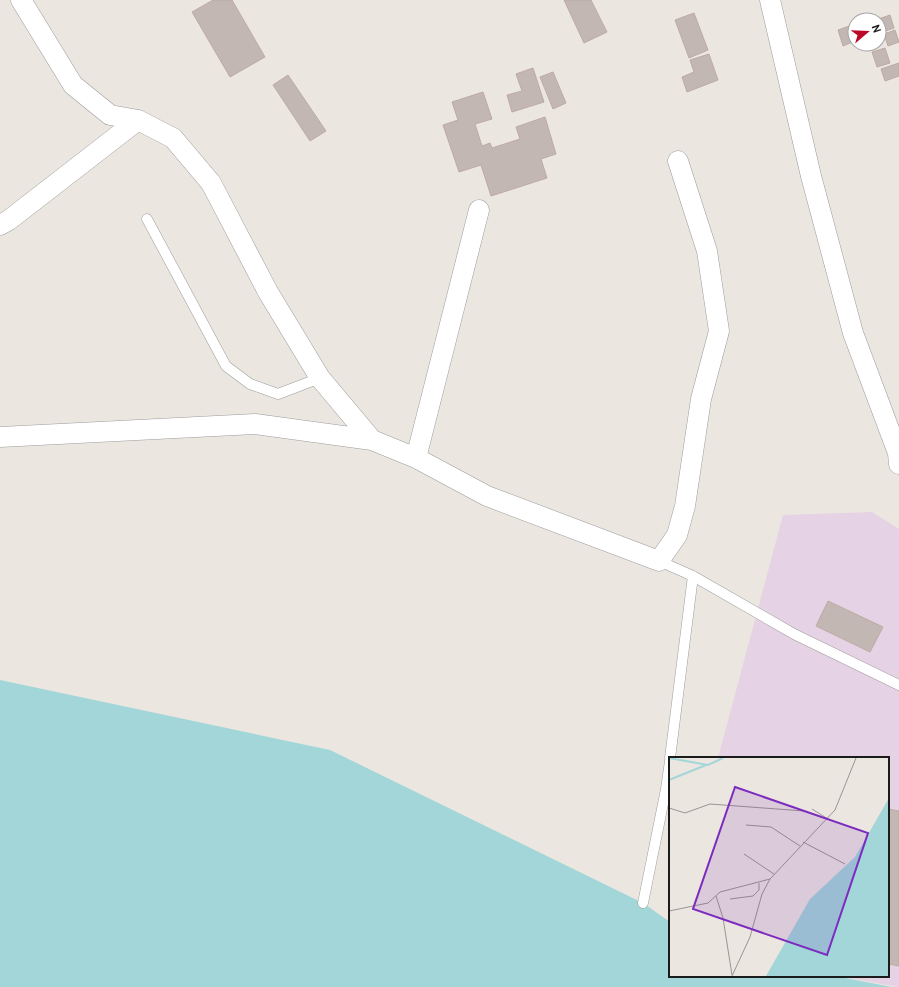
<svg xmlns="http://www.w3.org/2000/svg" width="899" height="987" font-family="Overpass,sans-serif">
<rect width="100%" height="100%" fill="#ece6e0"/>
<path fill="#e5d2e5" d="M 872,512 L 899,529 L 899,987 L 838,976 L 888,976 L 888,758 L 718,758 L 783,515 Z"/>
<path fill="#a2d6d8" d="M 0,680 L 330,750 L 643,903 L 670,922 L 670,976 L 835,976 L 892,987 L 0,987 Z"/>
<path fill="#c3b7b4" stroke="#bdaaa4" d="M 213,0 L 232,0 L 265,57 L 230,77 L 192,12 Z
M 564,0 L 591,0 L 607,32 L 584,43 Z
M 694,13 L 708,50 L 689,58 L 675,20 Z
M 890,15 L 894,28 L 879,33 L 879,20 L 876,20 Z
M 855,24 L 855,41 L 843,46 L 838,30 Z
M 895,30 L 899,42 L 888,46 L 884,34 Z
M 885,48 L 890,63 L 877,67 L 872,52 Z
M 709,54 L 718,80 L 687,92 L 682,77 L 694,72 L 690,60 Z
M 899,63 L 899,76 L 885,81 L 881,69 Z
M 533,68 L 544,102 L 512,112 L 507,95 L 522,91 L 516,74 Z
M 553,72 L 566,103 L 553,109 L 540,77 Z
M 288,75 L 326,131 L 310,141 L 273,85 Z
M 483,92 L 492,119 L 475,124 L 482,146 L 490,143 L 492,148 L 520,139 L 516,127 L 545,117 L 556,154 L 541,159 L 547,178 L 491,196 L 481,165 L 459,172 L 443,125 L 458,120 L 452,102 Z
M 828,601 L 883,627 L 870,652 L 816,626 Z
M 888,809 L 899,811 L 899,966 L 888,964 Z"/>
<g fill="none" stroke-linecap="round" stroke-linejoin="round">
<defs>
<path id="service" d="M 147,219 L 226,366 L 250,384 L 278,394 L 320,378
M 659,561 L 693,576 L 794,634 L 899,685
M 670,758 L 693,576
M 643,903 L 666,789 L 670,761"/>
<path id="minor" d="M 21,0 L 73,85 L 110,115 L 138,120 L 173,138 L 211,183 L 268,292 L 320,378 L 372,440 L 416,458 L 487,496 L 659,561 L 677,535 L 685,506 L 701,399 L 719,331 L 707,251 L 678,161
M 770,0 L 811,176 L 853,333 L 898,453 L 899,464
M 0,225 L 9,220 L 138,120
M 0,437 L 255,424 L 372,440
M 416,458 L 479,210"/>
</defs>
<use href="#service" stroke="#9c9c9c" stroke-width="11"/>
<use href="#minor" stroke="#9c9c9c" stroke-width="21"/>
<use href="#service" stroke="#fff" stroke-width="10"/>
<use href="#minor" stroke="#fff" stroke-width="20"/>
</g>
<g transform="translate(669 757)">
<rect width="220" height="220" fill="#ece6e0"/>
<path d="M 220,41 L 220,219 L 97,219 L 141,142 L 186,100 Z" fill="#a2d6d8"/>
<path fill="none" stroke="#a2d6d8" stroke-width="2" d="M 0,1 L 39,8 L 54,1M 0,23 L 37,8"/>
<path fill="none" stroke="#989591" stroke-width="1" d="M 0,51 L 16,56 L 41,47 L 135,54M 143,52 L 159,62M 77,68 L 102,70 L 131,89M 134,85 L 176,107M 75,97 L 105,117M 47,139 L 54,161 L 63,218M 61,142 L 84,139 L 90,133 L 90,126M 0,154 L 39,146 L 51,135 L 101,122 L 166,53 L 187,1M 63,219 L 81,180 L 93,137 L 101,122"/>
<path fill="#7b2cbf" fill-opacity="0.15" stroke="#7b2cbf" stroke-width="2" d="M 66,30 L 199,76 L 158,198 L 24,152 Z"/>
<rect width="220" height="220" fill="none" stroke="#1b1b1b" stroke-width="2"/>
</g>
<g transform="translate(867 32) rotate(71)"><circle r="19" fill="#ffffff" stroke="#a4a4a4"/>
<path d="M0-3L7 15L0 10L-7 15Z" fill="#bd082a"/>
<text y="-6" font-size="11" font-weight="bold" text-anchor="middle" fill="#1b1b1b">N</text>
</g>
</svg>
